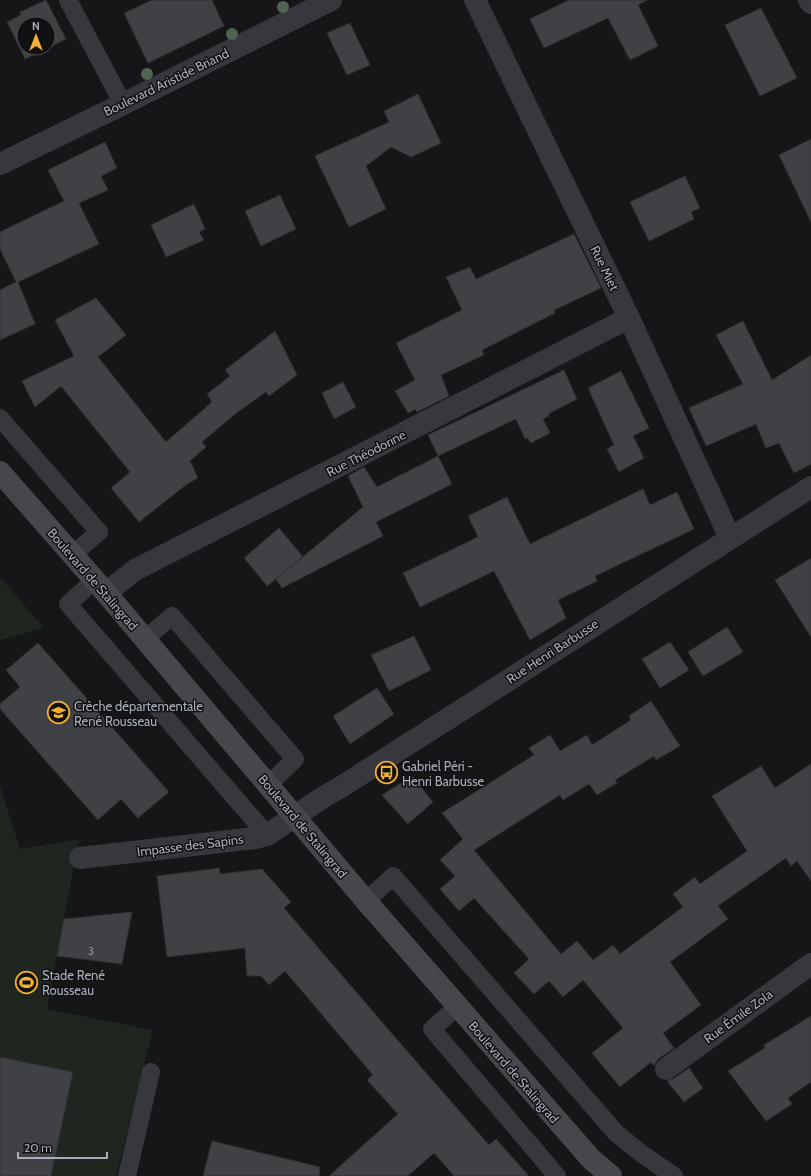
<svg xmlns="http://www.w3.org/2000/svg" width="811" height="1176" font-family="Cabin,sans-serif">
<rect width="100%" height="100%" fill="#161618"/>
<path fill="#1e261f" d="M 0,577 L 44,628 L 0,640 Z
M 0,786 L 20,849 L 79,839 L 47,1009 L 153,1030 L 116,1176 L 0,1176 Z"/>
<path fill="#404145" stroke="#303034" d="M 46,0 L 66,39 L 48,48 L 48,24 L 24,24 L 24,48 L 48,48 L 25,59 L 7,22 L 21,15 L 20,12 Z
M 152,0 L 212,0 L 224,26 L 148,63 L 124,13 Z
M 569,0 L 648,0 L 638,5 L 658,46 L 630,60 L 608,18 L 544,48 L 530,19 Z
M 761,8 L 797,78 L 760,96 L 725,25 Z
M 350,23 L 370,65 L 347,75 L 327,33 Z
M 418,94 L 441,143 L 411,157 L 391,147 L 366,166 L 386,209 L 349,227 L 315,156 L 389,122 L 384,111 Z
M 811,139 L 811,222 L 779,155 Z
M 105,142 L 117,168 L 101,176 L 108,190 L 79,203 L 99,244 L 18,282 L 35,324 L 0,340 L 0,290 L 16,282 L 0,249 L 0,232 L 64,201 L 48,170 Z
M 685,176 L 700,208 L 691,212 L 694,219 L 649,241 L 630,202 Z
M 280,195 L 296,229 L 261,246 L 245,211 Z
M 194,204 L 205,229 L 199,232 L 204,240 L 166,257 L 151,225 Z
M 574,234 L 601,288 L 554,310 L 555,313 L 482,350 L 484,355 L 441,375 L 449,396 L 417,412 L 416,409 L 408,413 L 395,391 L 415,380 L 396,343 L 462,310 L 446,277 L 470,267 L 476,279 Z
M 96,298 L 126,335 L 98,357 L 166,442 L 212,402 L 207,394 L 230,376 L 225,370 L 275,331 L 297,375 L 269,396 L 266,392 L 235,414 L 202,442 L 206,447 L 190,461 L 198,478 L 187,484 L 139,522 L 111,488 L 130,472 L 61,386 L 35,407 L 22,381 L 74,356 L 55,320 Z
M 743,321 L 772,380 L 811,355 L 811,464 L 794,473 L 779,443 L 766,448 L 756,424 L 706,446 L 689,408 L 743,384 L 716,335 Z
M 564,370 L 577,399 L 548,414 L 549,416 L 543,419 L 550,433 L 531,443 L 528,438 L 525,439 L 516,419 L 438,456 L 428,435 Z
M 621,371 L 649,428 L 633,436 L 644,458 L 619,472 L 607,449 L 614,445 L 588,388 Z
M 343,382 L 356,407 L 334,419 L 322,393 Z
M 438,456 L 452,484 L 376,522 L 383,536 L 282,588 L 276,579 L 363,507 L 348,476 L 364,467 L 377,487 Z
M 643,489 L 650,505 L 677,492 L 694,529 L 595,576 L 597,581 L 558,600 L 566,618 L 530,640 L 494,571 L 420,607 L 403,573 L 478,537 L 468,516 L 507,497 L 530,544 Z
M 279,528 L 303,557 L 267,586 L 244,558 Z
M 811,558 L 811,637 L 775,580 Z
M 727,627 L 743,652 L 703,676 L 688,652 Z
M 414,636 L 431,670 L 389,691 L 371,655 Z
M 670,642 L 689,670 L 660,688 L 642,659 Z
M 38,643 L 169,792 L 138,818 L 121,799 L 98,820 L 0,709 L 0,704 L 20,687 L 6,670 Z
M 377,688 L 394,714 L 350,744 L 333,716 Z
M 651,701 L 680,746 L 656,760 L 654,756 L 615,780 L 617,783 L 597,795 L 589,784 L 563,800 L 560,795 L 474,850 L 561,954 L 577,941 L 593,960 L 613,945 L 620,954 L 683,907 L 673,894 L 695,877 L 700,884 L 747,851 L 712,796 L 761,766 L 775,788 L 811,764 L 811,881 L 797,861 L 791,866 L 786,858 L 718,906 L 728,919 L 670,962 L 701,1005 L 663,1033 L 674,1048 L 658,1059 L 654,1066 L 651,1062 L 620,1087 L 592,1053 L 623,1028 L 583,980 L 563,997 L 549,981 L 534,994 L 514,973 L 529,959 L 474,898 L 459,911 L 440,889 L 455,876 L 440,860 L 463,839 L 442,813 L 534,755 L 529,748 L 550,735 L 560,751 L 587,735 L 592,745 L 631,720 L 629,716 Z
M 412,776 L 433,802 L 408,824 L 382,795 Z
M 219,868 L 220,874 L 262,869 L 291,902 L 284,908 L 394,1036 L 489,1145 L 496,1139 L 529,1176 L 454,1176 L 434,1153 L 408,1176 L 329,1176 L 398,1114 L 367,1080 L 373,1075 L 285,971 L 269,985 L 261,976 L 247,976 L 245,948 L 167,957 L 157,876 Z
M 132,912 L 122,964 L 57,956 L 64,919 Z
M 811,1016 L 811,1082 L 788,1098 L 792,1104 L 766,1121 L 728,1071 L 765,1048 L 764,1045 Z
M 0,1057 L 73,1072 L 51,1176 L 0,1176 Z
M 689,1068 L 703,1088 L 684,1102 L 667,1081 L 673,1079 Z
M 212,1141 L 320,1167 L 319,1176 L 203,1176 Z"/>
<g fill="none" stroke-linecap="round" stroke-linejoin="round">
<path stroke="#37383d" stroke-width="18" d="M 68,0 L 123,104
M 0,418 L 99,532 L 72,555
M 95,580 L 68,604 L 267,835
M 145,639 L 172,616 L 295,759 L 268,785
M 366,901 L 393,876 L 616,1133 L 642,1154 L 674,1176
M 457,1007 L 432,1029 L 557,1176
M 127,1176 L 151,1072"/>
<path stroke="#37383d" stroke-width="22" d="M 475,0 L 629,318 L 730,538
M 809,0 L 811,3
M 0,164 L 123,104 L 331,0
M 106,593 L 135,570 L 629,318
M 80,858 L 255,838 L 267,835 L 325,796 L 341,787 L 811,487
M 666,1069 L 811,964"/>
<path stroke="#45474d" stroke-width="22" d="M 0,472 L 106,593 L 366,901 L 591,1159 L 611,1176"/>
</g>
<g fill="#506452">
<circle cx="283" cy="7" r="6"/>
<circle cx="232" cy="34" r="6"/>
<circle cx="147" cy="74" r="6"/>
</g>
<defs>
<symbol id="school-ring" viewBox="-11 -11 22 22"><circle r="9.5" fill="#111113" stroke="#f2b134" stroke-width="1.5"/><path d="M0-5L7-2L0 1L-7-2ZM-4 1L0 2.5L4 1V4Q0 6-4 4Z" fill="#f2b134"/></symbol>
<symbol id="bus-ring" viewBox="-11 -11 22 22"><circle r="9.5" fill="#111113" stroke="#f2b134" stroke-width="1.5"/><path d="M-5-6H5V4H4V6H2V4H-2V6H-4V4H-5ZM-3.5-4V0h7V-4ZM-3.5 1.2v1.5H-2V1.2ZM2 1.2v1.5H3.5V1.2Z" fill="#f2b134"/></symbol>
<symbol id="stadium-ring" viewBox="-11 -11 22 22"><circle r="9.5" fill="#111113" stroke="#f2b134" stroke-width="1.5"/><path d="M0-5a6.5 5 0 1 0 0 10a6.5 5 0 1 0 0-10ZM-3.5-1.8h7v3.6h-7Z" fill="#f2b134"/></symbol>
</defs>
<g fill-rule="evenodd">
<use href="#school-ring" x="46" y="700" width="25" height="25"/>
<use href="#bus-ring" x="374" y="760" width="25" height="25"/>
<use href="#stadium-ring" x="14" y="970" width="25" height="25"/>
</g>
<g text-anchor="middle" stroke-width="3" stroke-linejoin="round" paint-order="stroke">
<g font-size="11" fill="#8e929b">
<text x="91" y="955">3</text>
</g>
<g font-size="13" fill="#a8adb8" stroke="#111113">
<text transform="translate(166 82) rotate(-26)" y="5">Boulevard Aristide Briand</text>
<text transform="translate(605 268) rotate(64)" y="5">Rue Miet</text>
<text transform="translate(366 453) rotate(-27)" y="5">Rue Théodorine</text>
<text transform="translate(93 579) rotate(49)" y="5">Boulevard de Stalingrad</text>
<text transform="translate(552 651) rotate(-33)" y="5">Rue Henri Barbusse</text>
<text transform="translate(303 826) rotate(50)" y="5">Boulevard de Stalingrad</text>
<text transform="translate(190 845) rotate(-7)" y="5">Impasse des Sapins</text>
<text transform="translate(738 1016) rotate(-36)" y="5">Rue Émile Zola</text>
<text transform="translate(514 1072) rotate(49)" y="5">Boulevard de Stalingrad</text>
</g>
<g font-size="13" fill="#a8adb8" stroke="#111113" text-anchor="start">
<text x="74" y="711">Crèche départementale<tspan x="74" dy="15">René Rousseau</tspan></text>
<text x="402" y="771">Gabriel Péri -<tspan x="402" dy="15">Henri Barbusse</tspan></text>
<text x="42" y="980">Stade René<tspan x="42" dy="15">Rousseau</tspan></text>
</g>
</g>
<g transform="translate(36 36)"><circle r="19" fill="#111113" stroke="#4d4f55"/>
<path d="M0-3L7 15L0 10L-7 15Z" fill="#f2b134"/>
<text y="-6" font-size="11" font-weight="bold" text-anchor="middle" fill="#a8adb8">N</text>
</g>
<path d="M18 1152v6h89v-6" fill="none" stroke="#a8adb8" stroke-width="2"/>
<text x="24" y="1152" font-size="12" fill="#a8adb8" stroke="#111113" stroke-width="3" paint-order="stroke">20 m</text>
</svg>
